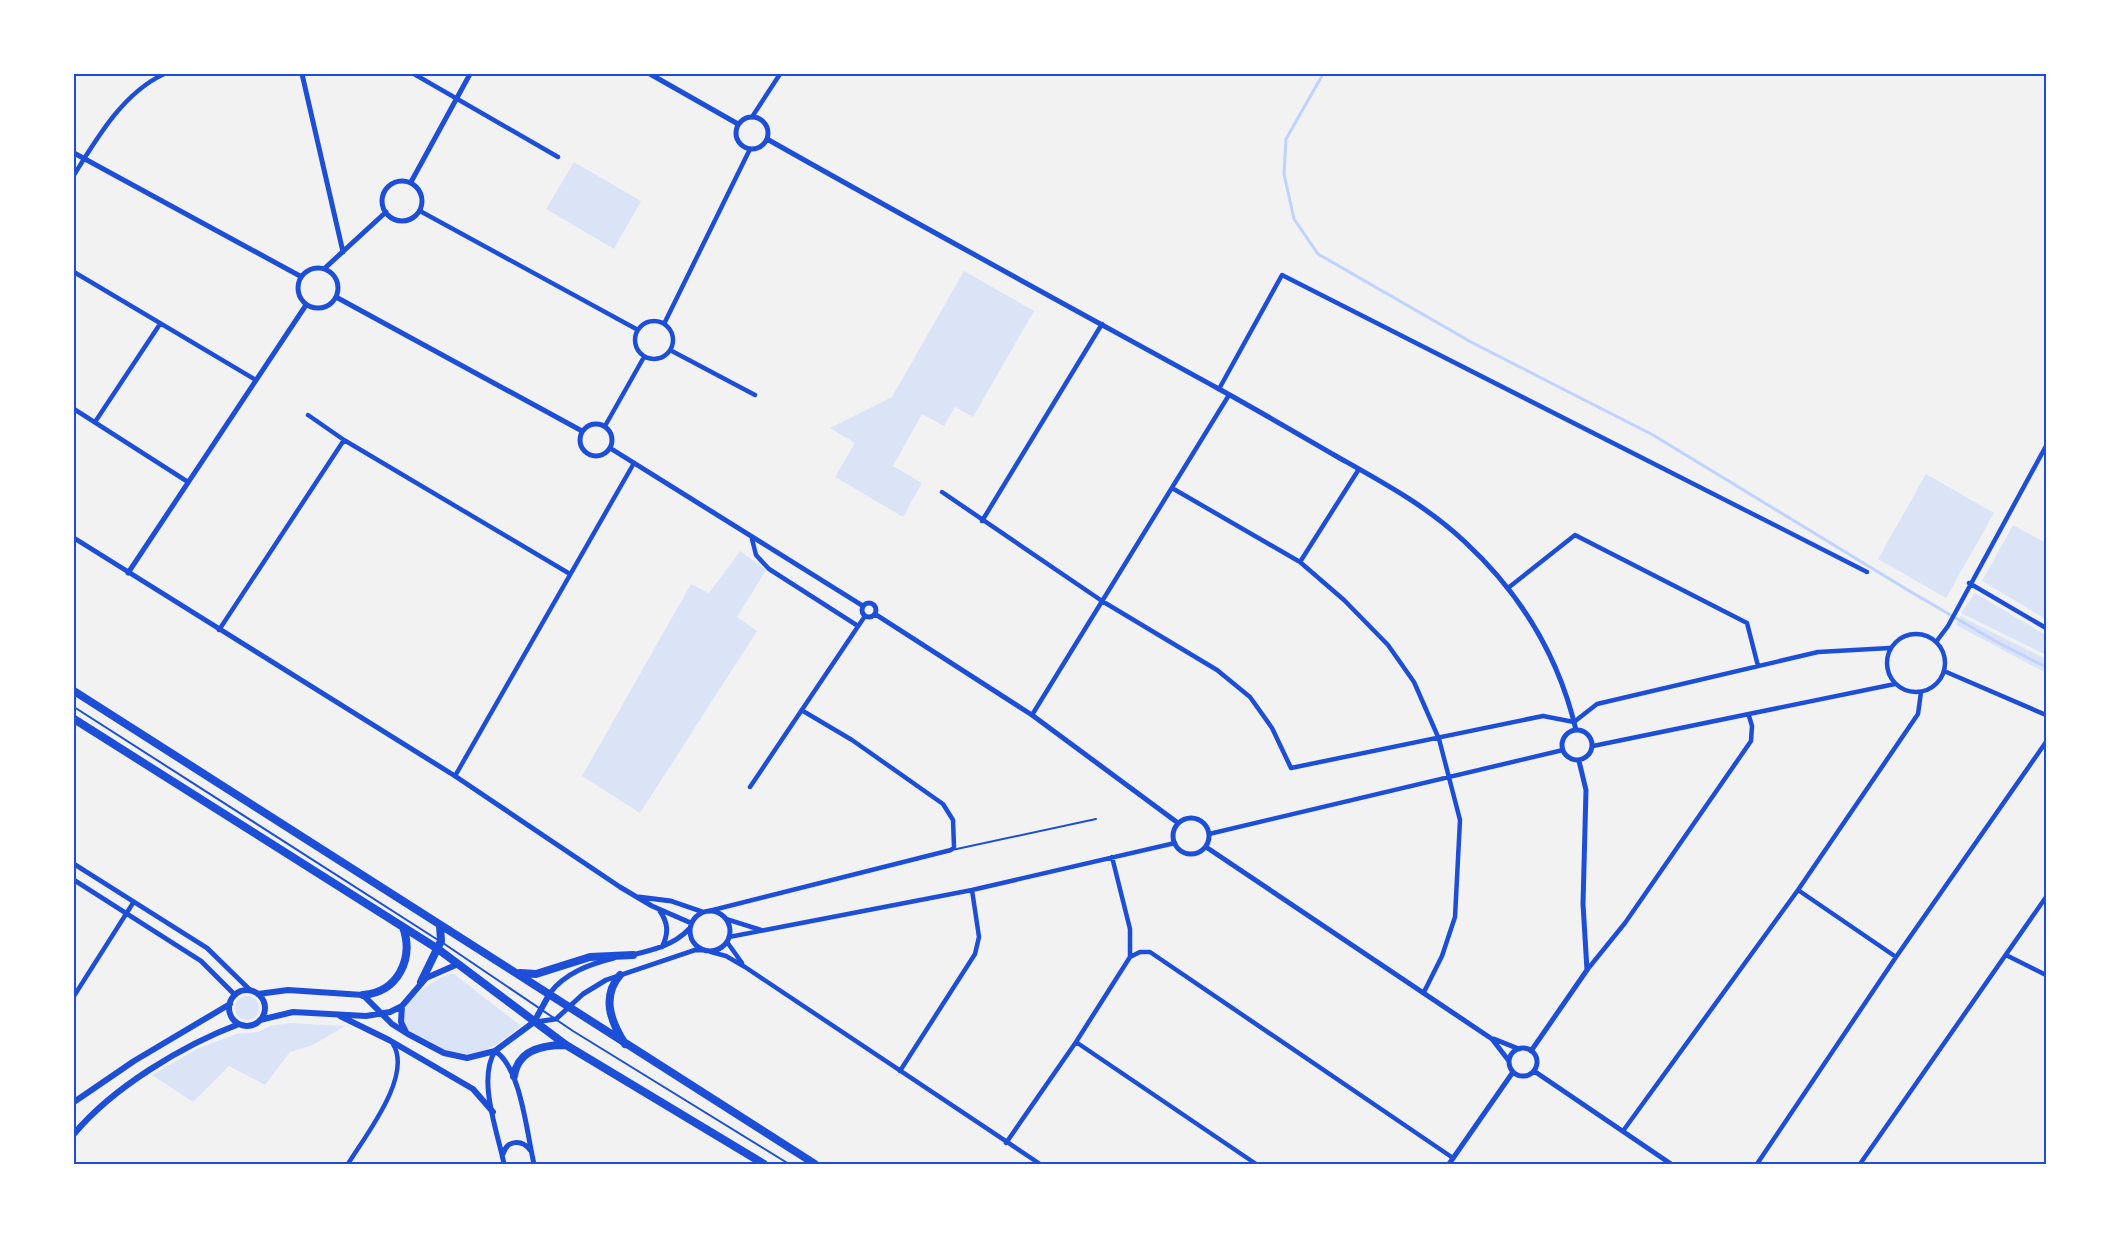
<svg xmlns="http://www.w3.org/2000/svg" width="2120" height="1238" font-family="'PT Sans Narrow',sans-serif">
<rect width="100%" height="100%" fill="#f2f2f2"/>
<path fill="#dbe4f7" d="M 574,162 L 641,201 L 614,249 L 546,209 Z
M 964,271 L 1034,311 L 973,417 L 955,407 L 944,426 L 922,414 L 893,466 L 922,483 L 903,517 L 835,477 L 855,443 L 830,428 L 892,397 Z
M 1926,474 L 1994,513 L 1946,598 L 1878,559 Z
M 2013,525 L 2046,543 L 2046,619 L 1982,581 Z
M 740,551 L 766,570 L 737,617 L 757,631 L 640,813 L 582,776 L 691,584 L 709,593 Z
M 1975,593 L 2046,635 L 2046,655 L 1961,613 Z
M 1960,616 L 2046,659 L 2046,673 L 1956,625 Z
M 448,974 L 454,974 L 521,1026 C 509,1035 497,1046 483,1051 C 463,1058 447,1052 430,1042 C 423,1039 415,1036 410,1031 C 386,1008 433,981 448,974 Z
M235 1008a12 12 0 1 1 24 0a12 12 0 1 1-24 0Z
M 291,1023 L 345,1026 L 313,1045 L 290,1052 L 265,1085 L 229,1066 L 193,1102 L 152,1075 L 197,1049 L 236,1034 L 258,1032 L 270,1026 Z"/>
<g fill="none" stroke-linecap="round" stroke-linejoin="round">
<path stroke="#bfd3fe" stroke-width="3" d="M 1323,74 L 1286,139 L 1284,174 L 1294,219 L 1318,254 L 1471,342 L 1653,435 L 1911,592 L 1997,642 L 2046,667"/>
<path stroke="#1d4ed8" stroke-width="2" d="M 74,707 L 438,940
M 952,850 L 1096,819
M 443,943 L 573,1031 L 789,1164"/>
<path stroke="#1d4ed8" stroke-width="4.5" d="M 414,74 L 558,157
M 752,117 L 780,74
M 74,175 C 97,138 123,93 164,74
M 420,211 L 638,330
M 74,272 L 256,380
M635 340a19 19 0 1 1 38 0a19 19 0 1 1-38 0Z
M 664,324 L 750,149
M 670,350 L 755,395
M 1219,389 L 1282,275 L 1867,572
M 74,409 L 188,482
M 308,415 L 344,440 L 570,574
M 95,422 L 160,324
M 605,426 L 644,357
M 1172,488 L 1300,562 L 1344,600 L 1388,645 L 1414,682 L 1439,739 L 1460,820 L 1455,917 L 1442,956 L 1424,992
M 942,492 L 1102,601 L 1217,670 L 1250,697 L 1272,728 L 1291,768 L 1543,716 L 1574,722 L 1597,704 L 1818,652 L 1890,648
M 982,521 L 1102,324
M 752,539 L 756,555 L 769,569 L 858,626
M 1300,562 L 1359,469
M 1969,583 L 2046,628
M 1508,588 L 1575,535 L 1747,623 L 1758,666
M 219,630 L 344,440
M1887 663a29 29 0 1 1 58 0a29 29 0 1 1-58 0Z
M 1936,642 L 1948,626 L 2046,446
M 1944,671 L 2046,715
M 1032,715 L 1229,395
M 1593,746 L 1895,684
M 455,776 L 634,463
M 750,787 L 865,616
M 1209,834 L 1563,750
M 1798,890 L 1896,957
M 709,911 L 951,850 L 954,847 L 953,820 L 943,804 L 852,740 L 803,711
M 726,919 L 761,930
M 729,937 L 972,890 L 1175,843
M 727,942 L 742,963
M 711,952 L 726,956 L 745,967 L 1040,1164
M 2006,955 L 2046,975
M 1130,957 L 1140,952 L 1150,952 L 1453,1158
M 1587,970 L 1625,923 L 1751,741 L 1752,726 L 1749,716
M 74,996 L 133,903
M 1076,1042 L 1256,1164
M 900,1071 L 975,954 L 979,937 L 972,890
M 1623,1131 L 1798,890 L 1918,714 L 1921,692
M 1006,1143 L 1076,1042 L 1130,957 L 1130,929 L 1112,857
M 348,1164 C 365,1136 413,1076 393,1044
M 1757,1164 L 1896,957 L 2046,742
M 1860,1164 L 2046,897"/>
<path stroke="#1d4ed8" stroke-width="5" d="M 302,74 L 343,252
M 650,74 L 738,124
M736 133a16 16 0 1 1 32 0a16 16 0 1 1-32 0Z
M 767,139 C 917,224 1068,306 1219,389 C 1259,411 1298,434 1336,456 C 1382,482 1427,506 1465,542 C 1520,593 1559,657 1576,730
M 74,153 L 300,276
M382 201a20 20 0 1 1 40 0a20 20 0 1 1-40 0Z
M 411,182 L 470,74
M298 288a20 20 0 1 1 40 0a20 20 0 1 1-40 0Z
M 325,268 L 386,212
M 336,297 L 582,431
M580 440a16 16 0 1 1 32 0a16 16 0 1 1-32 0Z
M 610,448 L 863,606
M 74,538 L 455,776 L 620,887 L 652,906 L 691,923
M 128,573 L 306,305
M862 610a7 7 0 1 1 14 0a7 7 0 1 1-14 0Z
M 875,614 L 1032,715 L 1178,823
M1562 745a15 15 0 1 1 30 0a15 15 0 1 1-30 0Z
M1173 836a18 18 0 1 1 36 0a18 18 0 1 1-36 0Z
M 1206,847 L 1492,1039 L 1509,1061
M 74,864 L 207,948 L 250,990
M 74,880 L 201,961 L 235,995
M 639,897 L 671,901 L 703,912
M690 931a20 20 0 1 1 40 0a20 20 0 1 1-40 0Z
M 660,911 C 668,923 669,933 662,947
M 632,955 C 653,950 674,945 689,929
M 550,993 C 565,973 590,964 614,958
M 535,1022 L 556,1019 L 583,994 L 606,980 L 695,950 L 702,950
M 1494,1039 L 1519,1049
M1509 1062a14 14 0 1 1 28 0a14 14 0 1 1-28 0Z
M 1531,1051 L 1587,970 L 1583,904 L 1586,790 L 1579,761
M 1534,1071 L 1671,1164
M 503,1154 C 507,1140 522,1139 530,1150
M 504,1164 C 498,1133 477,1080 495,1051 C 521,1067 527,1135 534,1164
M 1449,1164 L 1513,1072"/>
<path stroke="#1d4ed8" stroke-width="6" d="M229 1008a18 18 0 1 1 36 0a18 18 0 1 1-36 0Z
M 258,994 L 288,990 L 363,995 L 392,1024 L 408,1034 L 444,1053 L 467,1058 L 495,1051 L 534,1022 L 550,993
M 402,1006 L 401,1022 L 406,1032
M 340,1016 L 389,1040 L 473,1089 L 493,1112
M 260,1020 L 293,1012 L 366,1016 L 390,1012 L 402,1006 L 426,978 L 458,964
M 74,1102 L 134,1061 L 230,1004
M 74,1134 C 112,1088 183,1045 239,1024"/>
<path stroke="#1d4ed8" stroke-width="8" d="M 74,691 L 815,1164
M 74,719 L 438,949 L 566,1045 L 764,1164
M 520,973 L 536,974 L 590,957 L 633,955
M 620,975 C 601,997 611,1022 625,1044
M 421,982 L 441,941 L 440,926
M 363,995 C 398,992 414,959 403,927
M 514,1076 C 518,1050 542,1045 565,1045"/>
</g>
<rect width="2120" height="1238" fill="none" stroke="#ffffff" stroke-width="150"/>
<rect x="75" y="75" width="1970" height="1088" fill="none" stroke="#1d4ed8" stroke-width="2"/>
</svg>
